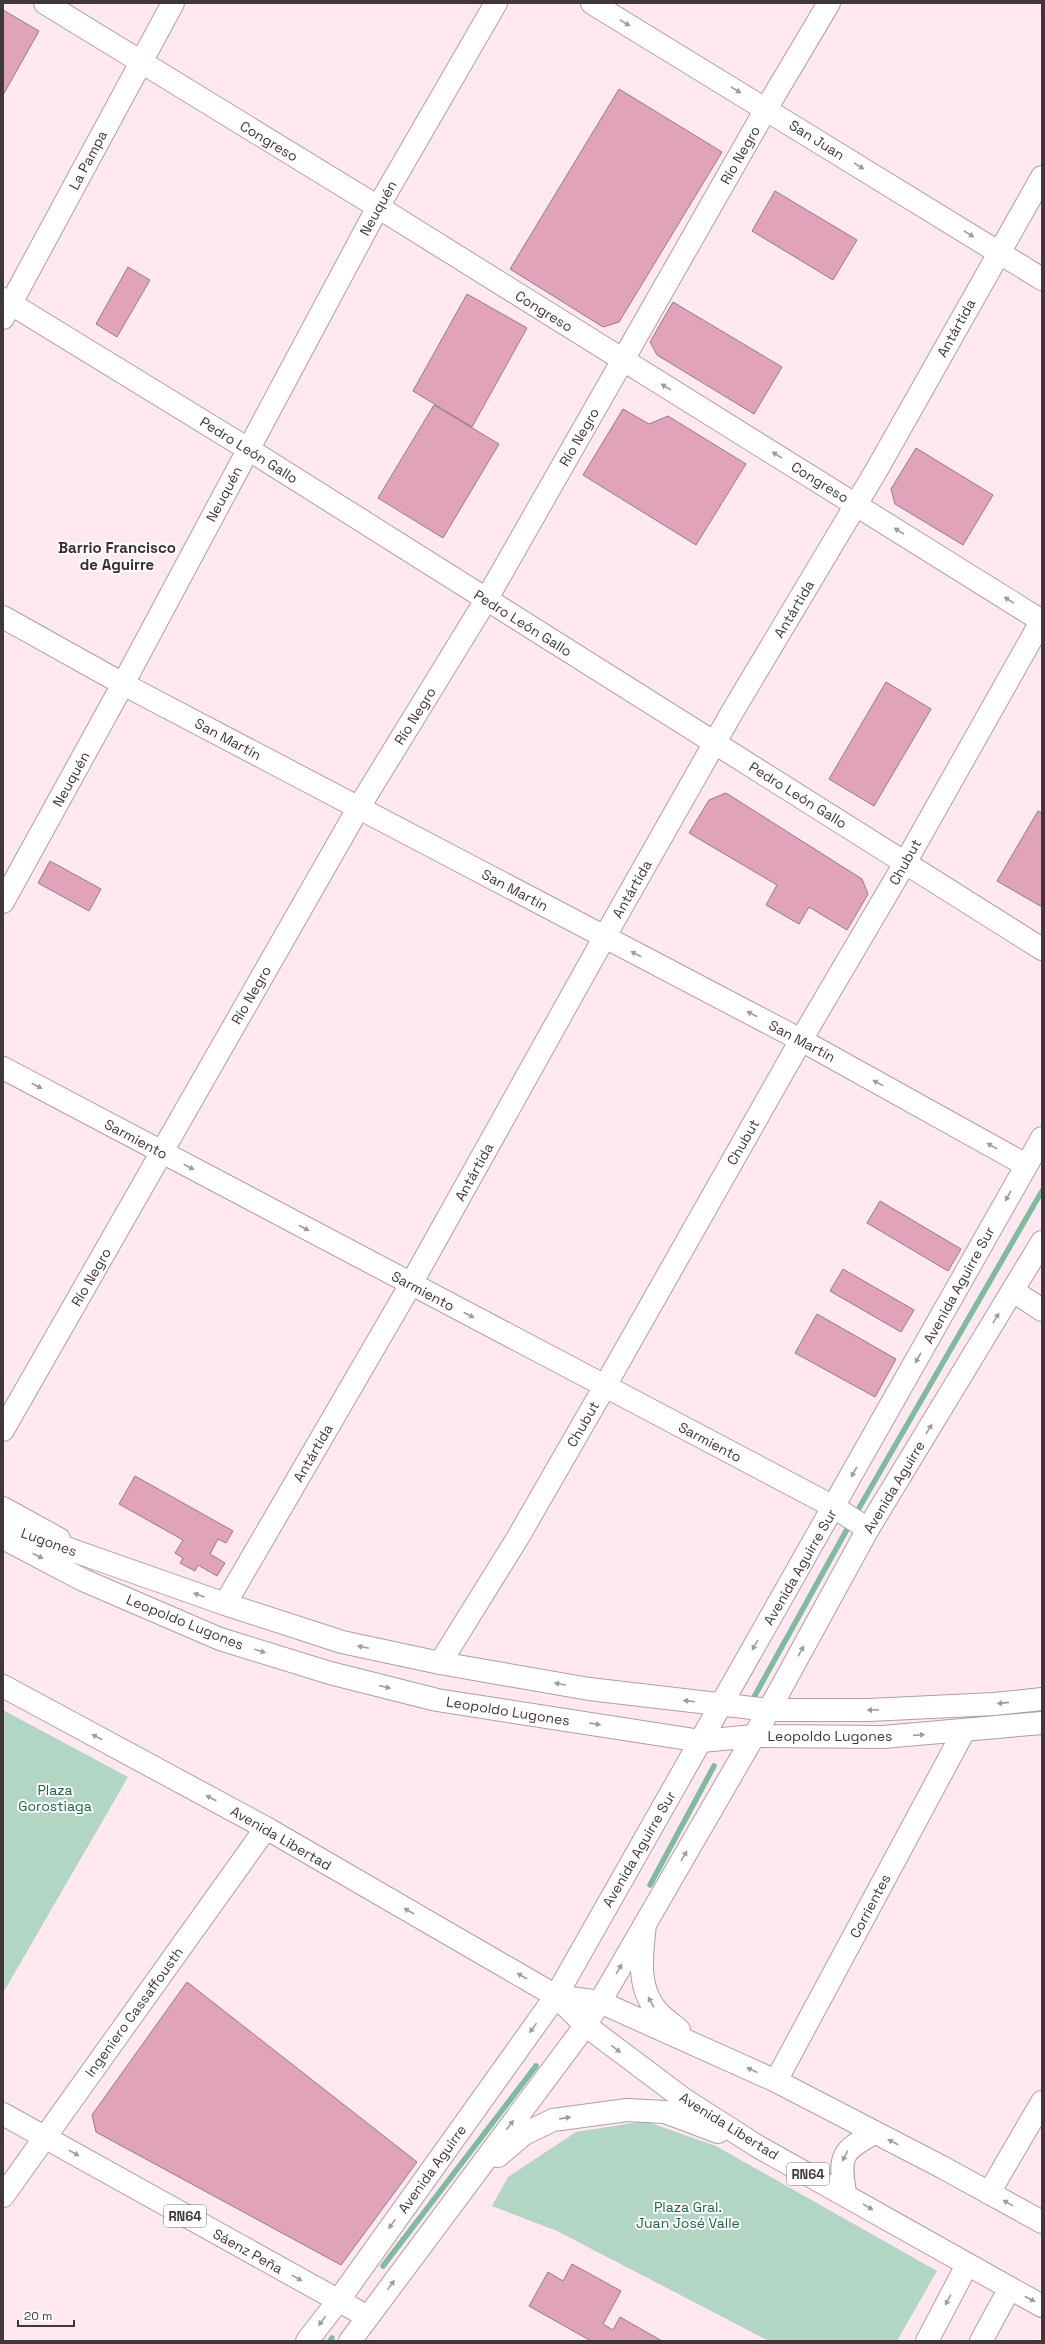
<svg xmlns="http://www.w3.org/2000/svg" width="1045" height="2344" font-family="'Space Grotesk',sans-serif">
<rect width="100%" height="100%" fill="#ffe8f0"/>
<path fill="#b1d6c3" d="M 3,1710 L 128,1777 L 3,1993 Z
M 645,2121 L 716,2146 L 937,2271 L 897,2341 L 769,2341 L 557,2231 L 492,2206 L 508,2177 L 576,2132 Z"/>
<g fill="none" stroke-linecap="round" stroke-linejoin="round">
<path stroke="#7dbc9f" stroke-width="5.5" d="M 855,1515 L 1042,1191
M 754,1697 L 851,1522
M 650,1885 L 714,1766
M 383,2266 L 536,2066
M 330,2341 L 332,2338"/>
</g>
<path fill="#e0a3b9" stroke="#917d83" d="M 3,10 L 39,31 L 3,95 Z
M 619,89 L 722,152 L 619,322 L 603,327 L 510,269 Z
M 775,191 L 857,240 L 833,280 L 752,231 Z
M 128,267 L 150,280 L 117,337 L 96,324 Z
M 467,294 L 527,328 L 472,427 L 413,391 Z
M 673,302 L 782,367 L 754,414 L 657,355 L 650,342 Z
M 434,405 L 499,444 L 443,538 L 378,498 Z
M 623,409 L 649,424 L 668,416 L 746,464 L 696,545 L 583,475 Z
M 916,448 L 993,495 L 963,545 L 895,504 L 891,489 Z
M 886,682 L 931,709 L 874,806 L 829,779 Z
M 726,793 L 862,879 L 868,894 L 847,930 L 809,907 L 799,924 L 766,905 L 777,885 L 689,833 L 709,800 Z
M 1038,811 L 1042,813 L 1042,907 L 997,881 Z
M 50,861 L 101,889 L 89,911 L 38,883 Z
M 880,1201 L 961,1249 L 948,1271 L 867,1223 Z
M 843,1269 L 914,1310 L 901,1332 L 830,1291 Z
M 817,1314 L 896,1359 L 875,1397 L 795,1353 Z
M 135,1476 L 233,1531 L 226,1543 L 218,1539 L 210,1554 L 225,1563 L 217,1576 L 198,1565 L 195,1571 L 180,1563 L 183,1558 L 175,1553 L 183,1540 L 119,1504 Z
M 187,1982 L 417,2162 L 341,2265 L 96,2132 L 92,2115 Z
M 572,2264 L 621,2291 L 603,2324 L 613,2330 L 620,2317 L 662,2341 L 591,2341 L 529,2306 L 548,2272 L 563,2281 Z"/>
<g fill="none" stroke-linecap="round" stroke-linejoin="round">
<defs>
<path id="minor" d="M 45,3 L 378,207 L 1042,621
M 592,3 L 1042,279
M 3,299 L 248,449 L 1042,949
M 3,318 L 173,3
M 3,617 L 123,684 L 801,1040 L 1026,1165
M 3,902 L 123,684 L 378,207 L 496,3
M 3,1068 L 834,1507 L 868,1529
M 1013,1291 L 1042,1310
M 3,1430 L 359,807 L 486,600 L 766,109 L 829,3
M 3,1508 L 59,1539
M 225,1604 L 411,1284 L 604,938 L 731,714 L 876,471 L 1042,177
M 440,1663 L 517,1539 L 605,1386 L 801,1040 L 905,863 L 1042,620
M 776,2081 L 964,1731
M 989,2193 L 1042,2102
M 3,2196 L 266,1828
M 927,2341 L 967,2265
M 981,2341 L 1010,2288"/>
<path id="secondary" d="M 12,1529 L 225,1604 L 342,1642 L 440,1663 L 589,1689 L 769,1710 L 869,1710 L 994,1704 L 1042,1699
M 3,1538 L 83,1580 L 220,1639 L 330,1673 L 437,1700 L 701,1741 L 754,1736 L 883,1737 L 1042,1723
M 556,1996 L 1042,1138
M 600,2002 L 769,1710 L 868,1529 L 1042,1242
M 307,2341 L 338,2301
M 350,2341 L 368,2317"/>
<path id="primary" d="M 3,1686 L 266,1828 L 556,1996 L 585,2025 L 685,2100 L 757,2146 L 1042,2306
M 645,1924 C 642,1953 636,1987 657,2011 C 663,2018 672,2024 679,2030
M 556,1996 L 600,2002 L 776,2081 L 942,2167 L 1042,2222
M 3,2114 L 368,2317 L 585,2026 L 600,2002
M 498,2156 L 524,2134 L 553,2120 L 627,2110 L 665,2112 L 718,2132
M 845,2193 C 839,2155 841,2152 874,2133
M 338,2301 L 556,1996"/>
</defs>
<use href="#minor" stroke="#b29da4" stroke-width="24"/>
<use href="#secondary" stroke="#b29da4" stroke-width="24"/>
<use href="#primary" stroke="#b29da4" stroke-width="24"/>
<use href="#minor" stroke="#fff" stroke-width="22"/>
<use href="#secondary" stroke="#fff" stroke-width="22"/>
<use href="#primary" stroke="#fff" stroke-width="22"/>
</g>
<defs><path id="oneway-solid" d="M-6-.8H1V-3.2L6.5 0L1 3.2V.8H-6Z"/></defs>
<g fill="#a09b9c">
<use href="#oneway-solid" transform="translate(625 23) rotate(31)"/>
<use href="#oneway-solid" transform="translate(736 90) rotate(31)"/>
<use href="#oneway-solid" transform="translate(859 166) rotate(32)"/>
<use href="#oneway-solid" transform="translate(969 234) rotate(32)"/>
<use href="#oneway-solid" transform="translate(666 387) rotate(-148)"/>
<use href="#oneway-solid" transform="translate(777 455) rotate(-148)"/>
<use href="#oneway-solid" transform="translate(899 531) rotate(-148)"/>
<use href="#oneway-solid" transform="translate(1009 600) rotate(-148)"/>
<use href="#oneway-solid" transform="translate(636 954) rotate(-153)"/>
<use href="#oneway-solid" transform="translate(752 1014) rotate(-153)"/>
<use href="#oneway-solid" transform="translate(878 1083) rotate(-151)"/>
<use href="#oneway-solid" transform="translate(37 1086) rotate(28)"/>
<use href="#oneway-solid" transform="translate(992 1146) rotate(-151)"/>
<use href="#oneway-solid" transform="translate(189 1167) rotate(28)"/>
<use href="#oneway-solid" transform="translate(1008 1196) rotate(119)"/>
<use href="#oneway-solid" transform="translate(304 1228) rotate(28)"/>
<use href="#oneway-solid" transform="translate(469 1315) rotate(28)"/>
<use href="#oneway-solid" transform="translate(996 1318) rotate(-59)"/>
<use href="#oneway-solid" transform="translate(918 1358) rotate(119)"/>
<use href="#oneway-solid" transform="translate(929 1429) rotate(-59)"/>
<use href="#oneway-solid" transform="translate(854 1472) rotate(119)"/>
<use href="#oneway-solid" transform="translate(38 1556) rotate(27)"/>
<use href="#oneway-solid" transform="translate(199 1595) rotate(-160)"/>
<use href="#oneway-solid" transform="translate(755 1645) rotate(120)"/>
<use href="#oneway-solid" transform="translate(363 1647) rotate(-168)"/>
<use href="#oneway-solid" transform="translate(260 1651) rotate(17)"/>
<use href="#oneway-solid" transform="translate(801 1651) rotate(-61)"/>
<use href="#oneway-solid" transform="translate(560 1684) rotate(-170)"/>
<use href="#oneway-solid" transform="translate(385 1687) rotate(14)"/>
<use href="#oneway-solid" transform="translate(689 1701) rotate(-173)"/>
<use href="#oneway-solid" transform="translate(1003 1703) rotate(174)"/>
<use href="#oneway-solid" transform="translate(873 1710) rotate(178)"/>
<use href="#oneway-solid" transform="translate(595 1724) rotate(9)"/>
<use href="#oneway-solid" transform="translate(919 1735) rotate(-4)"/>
<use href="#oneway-solid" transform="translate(97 1737) rotate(-152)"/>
<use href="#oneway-solid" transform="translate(211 1798) rotate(-152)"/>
<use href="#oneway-solid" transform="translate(684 1856) rotate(-60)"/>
<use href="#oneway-solid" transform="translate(409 1911) rotate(-150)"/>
<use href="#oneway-solid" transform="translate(619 1969) rotate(-60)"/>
<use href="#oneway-solid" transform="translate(522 1976) rotate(-150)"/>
<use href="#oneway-solid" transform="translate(651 2002) rotate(-119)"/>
<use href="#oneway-solid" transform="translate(533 2028) rotate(126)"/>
<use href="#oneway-solid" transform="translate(616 2049) rotate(37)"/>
<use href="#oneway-solid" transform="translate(752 2070) rotate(-156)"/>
<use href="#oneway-solid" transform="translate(565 2118) rotate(-8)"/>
<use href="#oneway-solid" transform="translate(510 2125) rotate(-53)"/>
<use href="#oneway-solid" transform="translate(893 2142) rotate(-153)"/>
<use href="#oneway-solid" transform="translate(74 2153) rotate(29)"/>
<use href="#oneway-solid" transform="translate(845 2156) rotate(117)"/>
<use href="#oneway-solid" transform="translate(1008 2203) rotate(-151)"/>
<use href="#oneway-solid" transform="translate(868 2207) rotate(31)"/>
<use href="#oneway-solid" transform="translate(392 2224) rotate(126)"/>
<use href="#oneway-solid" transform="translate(297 2278) rotate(29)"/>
<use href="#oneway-solid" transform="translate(391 2285) rotate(-54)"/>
<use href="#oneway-solid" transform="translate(1030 2299) rotate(28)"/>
<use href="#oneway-solid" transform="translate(948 2300) rotate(118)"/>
<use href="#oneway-solid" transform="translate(322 2321) rotate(127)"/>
</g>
<g text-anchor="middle" stroke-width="4" stroke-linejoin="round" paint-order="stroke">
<g fill="#fff" stroke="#797375" stroke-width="1">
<rect x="787" y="2163" width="42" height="22" rx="3"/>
<rect x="164" y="2205" width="42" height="22" rx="3"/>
</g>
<g font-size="13" font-weight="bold" fill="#40373a">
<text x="808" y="2179">RN64</text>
<text x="185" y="2221">RN64</text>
</g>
<g font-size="14" fill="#40373a" stroke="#fff">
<text transform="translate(817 140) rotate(32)" y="5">San Juan</text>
<text transform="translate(269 141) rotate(31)" y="5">Congreso</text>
<text transform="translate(740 155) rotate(-60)" y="5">Río Negro</text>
<text transform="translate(88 160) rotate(-62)" y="5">La Pampa</text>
<text transform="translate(378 208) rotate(-61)" y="5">Neuquén</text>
<text transform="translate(544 311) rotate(32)" y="5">Congreso</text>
<text transform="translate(956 328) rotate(-61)" y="5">Antártida</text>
<text transform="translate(579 437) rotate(-60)" y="5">Río Negro</text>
<text transform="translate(249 450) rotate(32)" y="5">Pedro León Gallo</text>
<text transform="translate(820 482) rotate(32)" y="5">Congreso</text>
<text transform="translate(224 494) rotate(-62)" y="5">Neuquén</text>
<text transform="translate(794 609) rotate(-59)" y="5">Antártida</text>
<text transform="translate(523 623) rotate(32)" y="5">Pedro León Gallo</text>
<text transform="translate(415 716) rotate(-58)" y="5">Río Negro</text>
<text transform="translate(228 739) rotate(28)" y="5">San Martín</text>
<text transform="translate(71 779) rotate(-61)" y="5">Neuquén</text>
<text transform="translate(798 795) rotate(32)" y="5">Pedro León Gallo</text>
<text transform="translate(905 862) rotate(-61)" y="5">Chubut</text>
<text transform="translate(632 889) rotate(-60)" y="5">Antártida</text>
<text transform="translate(515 890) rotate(28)" y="5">San Martín</text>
<text transform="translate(251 995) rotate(-60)" y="5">Río Negro</text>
<text transform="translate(802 1041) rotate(28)" y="5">San Martín</text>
<text transform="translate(136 1139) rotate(28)" y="5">Sarmiento</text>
<text transform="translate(743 1142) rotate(-60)" y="5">Chubut</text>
<text transform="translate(474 1172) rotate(-61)" y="5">Antártida</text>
<text transform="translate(91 1277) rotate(-60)" y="5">Río Negro</text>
<text transform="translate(959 1285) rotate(-61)" y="5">Avenida Aguirre Sur</text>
<text transform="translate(423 1291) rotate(28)" y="5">Sarmiento</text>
<text transform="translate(583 1424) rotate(-60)" y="5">Chubut</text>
<text transform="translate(710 1442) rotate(28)" y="5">Sarmiento</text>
<text transform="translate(313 1453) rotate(-60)" y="5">Antártida</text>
<text transform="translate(894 1487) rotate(-59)" y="5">Avenida Aguirre</text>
<text transform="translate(49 1542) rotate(20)" y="5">Lugones</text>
<text transform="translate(800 1567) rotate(-60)" y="5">Avenida Aguirre Sur</text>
<text transform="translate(185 1622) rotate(22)" y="5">Leopoldo Lugones</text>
<text transform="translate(508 1711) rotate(9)" y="5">Leopoldo Lugones</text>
<text x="830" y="1741">Leopoldo Lugones</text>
<text transform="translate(281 1838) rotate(30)" y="5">Avenida Libertad</text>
<text transform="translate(639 1849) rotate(-60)" y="5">Avenida Aguirre Sur</text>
<text transform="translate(870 1906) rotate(-62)" y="5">Corrientes</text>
<text transform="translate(134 2012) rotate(-54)" y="5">Ingeniero Cassaffousth</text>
<text transform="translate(729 2126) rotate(32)" y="5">Avenida Libertad</text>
<text transform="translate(432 2169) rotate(-54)" y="5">Avenida Aguirre</text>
<text transform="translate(248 2251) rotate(29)" y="5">Sáenz Peña</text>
</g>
<g font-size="14" fill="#1a6549" stroke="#fff">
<text x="55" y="1795">Plaza<tspan x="55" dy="16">Gorostiaga</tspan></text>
<text x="688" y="2212">Plaza Gral.<tspan x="688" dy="16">Juan José Valle</tspan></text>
</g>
<g font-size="15" font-weight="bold" fill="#3c2b31" stroke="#fff">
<text x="117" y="553">Barrio Francisco<tspan x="117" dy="17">de Aguirre</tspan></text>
</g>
</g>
<rect width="1045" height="2344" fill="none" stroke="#40373a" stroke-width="8"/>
<path d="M18 2320v6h56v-6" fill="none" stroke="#40373a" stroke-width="2"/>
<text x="24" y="2320" font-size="12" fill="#40373a" stroke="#ffffff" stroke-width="3" paint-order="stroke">20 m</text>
</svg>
